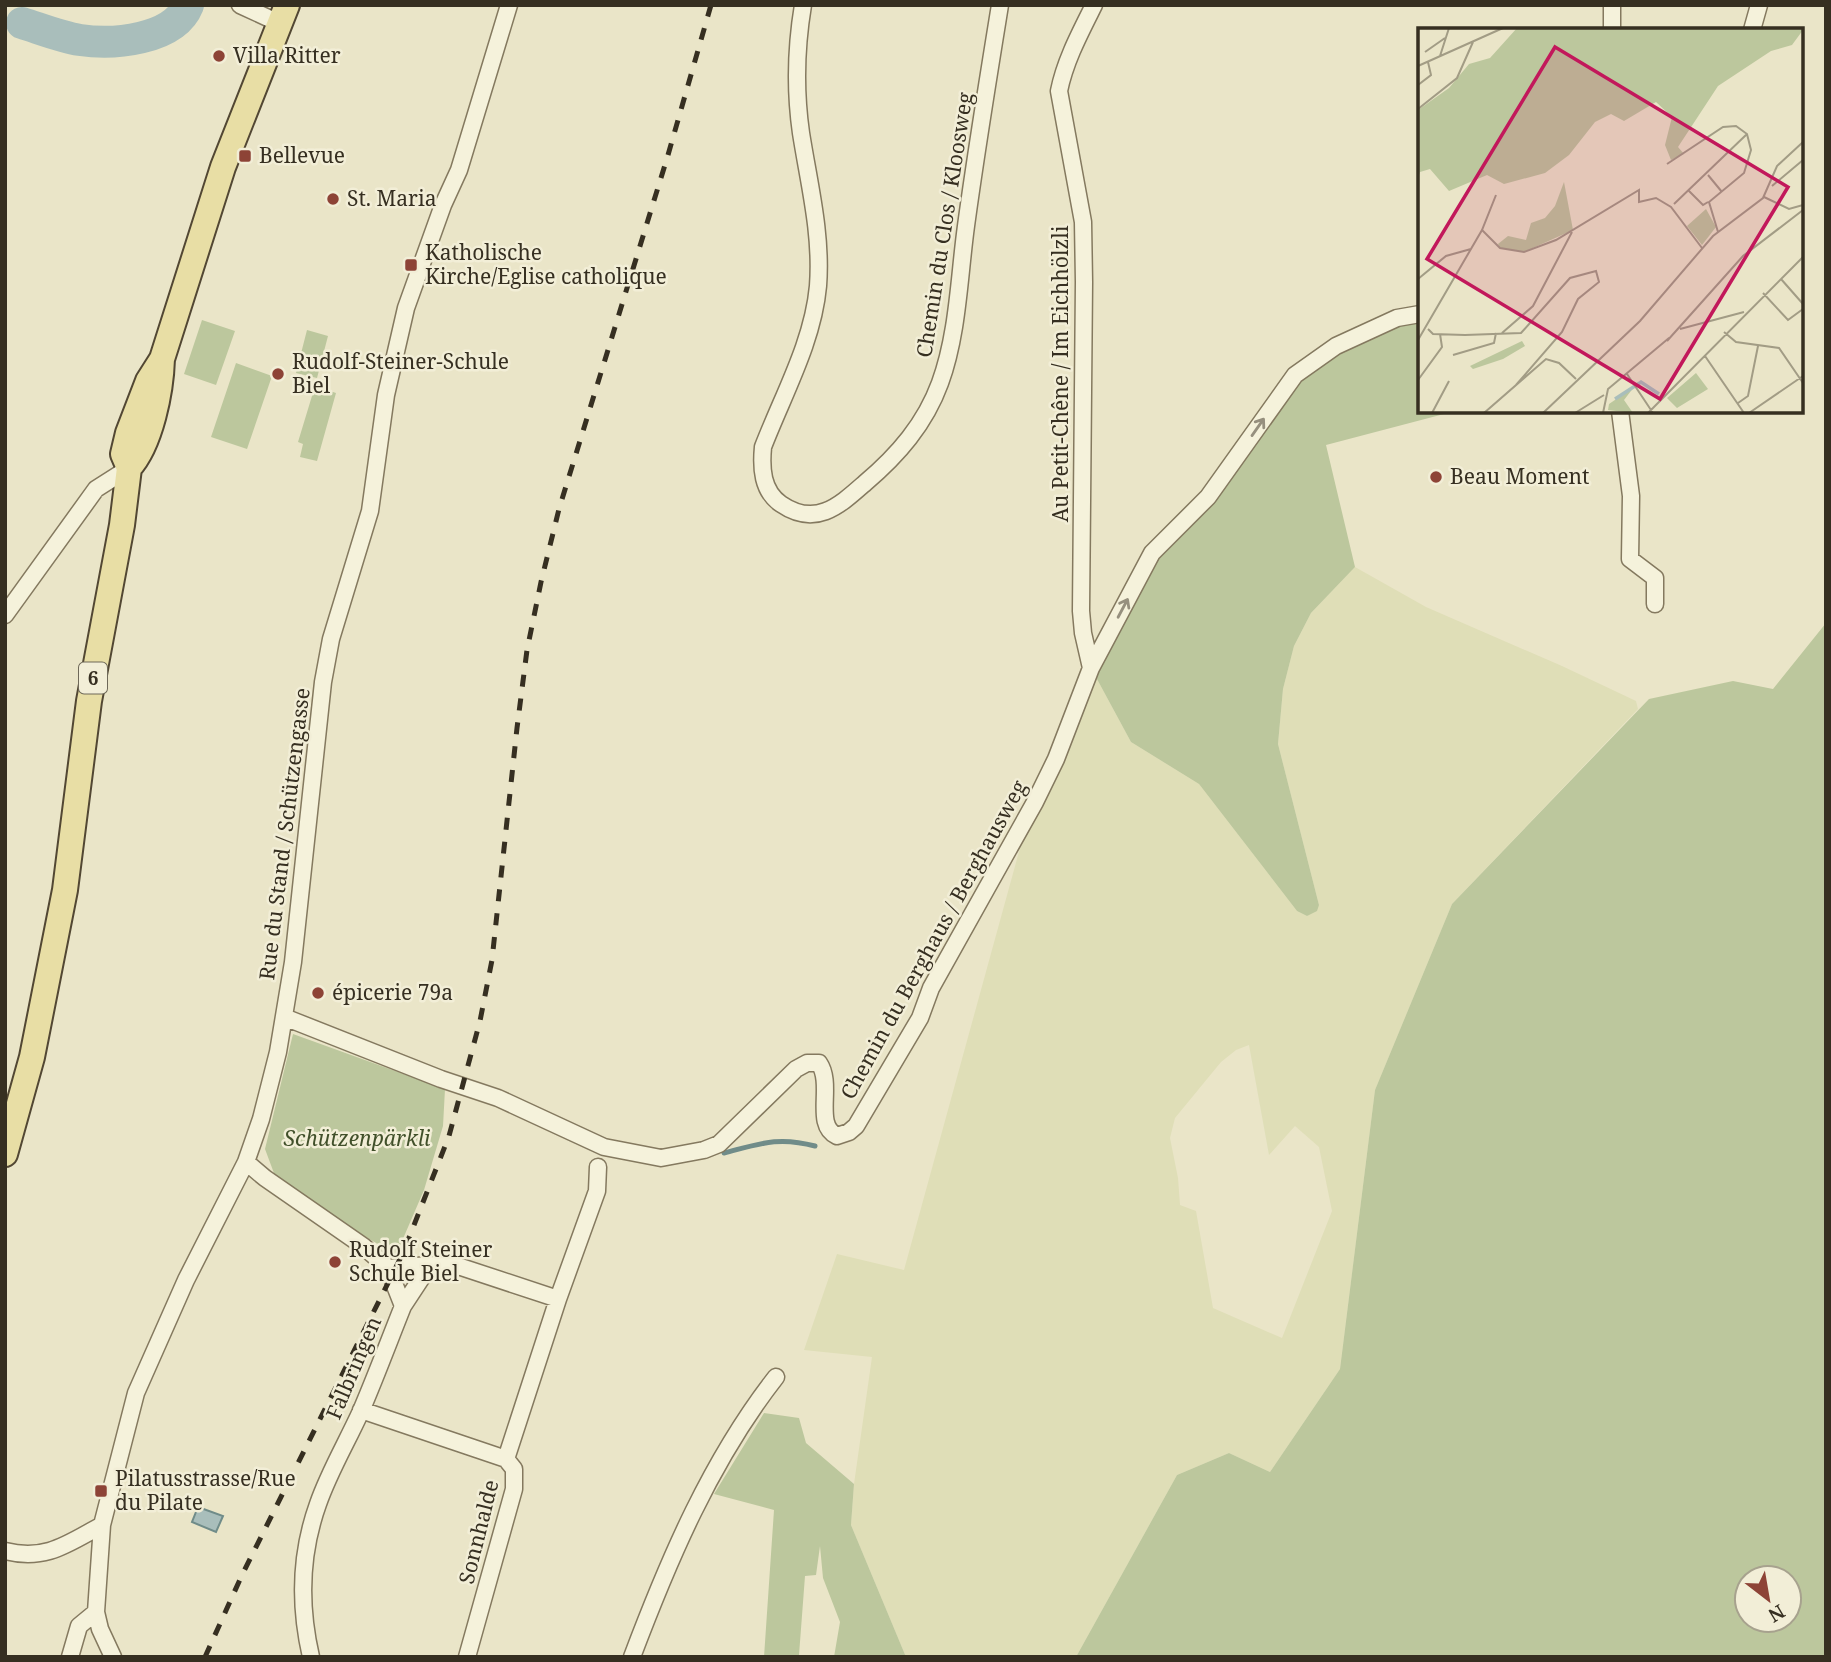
<svg xmlns="http://www.w3.org/2000/svg" width="1831" height="1662" font-family="'Noto Serif',serif">
<rect width="100%" height="100%" fill="#eae5c8"/>
<path fill="#dfdeb7" fill-rule="evenodd" d="M 1355,567 L 1426,607 L 1562,666 L 1636,701 L 1638,709 L 1452,904 L 1375,1090 L 1340,1369 L 1270,1472 L 1229,1453 L 1177,1475 L 1076,1657 L 906,1657 L 851,1525 L 854,1484 L 872,1357 L 804,1350 L 837,1254 L 904,1270 L 1020,848 L 1091,668 L 1131,742 L 1199,784 L 1297,911 L 1307,916 L 1319,905 L 1278,744 L 1283,689 L 1294,646 L 1311,613 ZM 1249,1045 L 1269,1155 L 1295,1126 L 1319,1147 L 1332,1211 L 1282,1338 L 1213,1308 L 1196,1211 L 1180,1205 L 1178,1178 L 1170,1138 L 1175,1118 L 1221,1062 L 1236,1050 Z"/>
<path fill="#bcc79d" fill-rule="evenodd" d="M 1420,314 L 1420,411 L 1445,411 L 1444,414 L 1326,445 L 1355,567 L 1311,613 L 1294,646 L 1283,689 L 1278,744 L 1319,905 L 1317,911 L 1307,916 L 1297,911 L 1199,784 L 1131,742 L 1091,668 L 1152,553 L 1208,497 L 1295,375 L 1336,346 Z
M 202,320 L 235,331 L 216,385 L 184,374 Z
M 307,330 L 328,336 L 317,378 L 296,373 Z
M 236,363 L 272,376 L 247,449 L 211,437 Z
M 315,386 L 336,393 L 317,461 L 300,457 L 303,444 L 298,442 Z
M 1826,623 L 1826,1657 L 1076,1657 L 1177,1475 L 1229,1453 L 1270,1472 L 1340,1369 L 1375,1090 L 1452,904 L 1649,699 L 1733,681 L 1773,689 ZM 1789,1578 L 1789,1620 L 1747,1620 L 1747,1578 Z
M 293,1034 L 445,1089 L 443,1126 L 424,1190 L 396,1255 L 278,1184 L 265,1149 Z
M 764,1413 L 799,1418 L 806,1443 L 854,1484 L 851,1525 L 906,1657 L 764,1657 L 774,1510 L 714,1494 ZM 820,1546 L 823,1578 L 840,1622 L 834,1657 L 799,1655 L 805,1576 L 816,1575 Z"/>
<path fill="#a9bebb" stroke="#708c89" stroke-width="2" d="M 198,1507 L 223,1516 L 216,1532 L 192,1522 Z"/>
<g fill="none" stroke-linecap="round" stroke-linejoin="round">
<path stroke="#708c89" stroke-width="5" d="M 724,1153 C 759,1144 778,1136 815,1146"/>
<path stroke="#a9bebb" stroke-width="32" d="M 22,23 C 41,29 61,37 80,40 C 113,45 174,40 188,5"/>
<defs>
<path id="street" d="M 240,5 L 279,23
M 803,5 C 796,47 795,91 801,133 C 809,184 822,234 818,286 C 813,342 783,395 763,447 C 761,468 762,491 781,504 C 816,528 840,505 865,483 C 898,455 925,424 940,383 C 958,334 959,277 966,226 C 976,152 988,79 1000,5
M 1612,30 L 1612,5
M 1752,30 L 1759,5
M 1620,411 L 1631,496 L 1630,559 L 1655,578 L 1655,604
M 5,615 L 96,489 L 129,468
M 1091,668 L 1083,633 L 1081,611 L 1084,282 L 1083,222 L 1059,91 C 1065,61 1080,33 1094,5
M 284,1017 L 441,1079 L 498,1098 L 604,1147 L 661,1158 L 704,1150 L 719,1144 L 796,1069 L 807,1063 L 819,1063 C 834,1085 813,1125 837,1136 L 849,1132 L 856,1126 L 920,1018 L 931,988 L 1035,802 L 1056,759 L 1091,668 L 1152,553 L 1208,497 L 1295,375 L 1336,346 L 1397,318 L 1420,314
M 246,1162 L 265,1178 L 363,1246 L 388,1268 L 403,1306 C 389,1341 376,1376 361,1411 C 347,1442 329,1472 318,1504 C 300,1554 299,1605 311,1657
M 388,1268 L 430,1265
M 403,1306 L 430,1265 L 461,1267 L 558,1299
M 361,1410 L 506,1459
M 5,1551 C 46,1561 67,1544 102,1525
M 70,1657 L 79,1626 L 96,1612
M 113,1657 L 100,1629 L 96,1612 L 102,1525 L 136,1393 L 186,1280 L 246,1162 L 261,1119 L 278,1052 L 293,962 L 323,682 L 331,639 L 370,511 L 386,395 L 406,308 L 443,205 L 459,170 L 509,5
M 467,1657 L 514,1489 L 514,1469 L 506,1459 L 558,1299 L 597,1191 L 598,1167
M 632,1657 C 669,1559 711,1460 776,1377"/>
<path id="primary" d="M 129,468 C 151,444 161,391 162,359 L 223,167 L 287,5
M 5,1154 L 32,1057 L 65,890 L 89,701 L 122,525 L 129,468 L 123,454 L 128,433 L 148,381 L 162,359"/>
</defs>
<use href="#street" stroke="#84795f" stroke-width="19"/>
<use href="#primary" stroke="#524733" stroke-width="28"/>
<use href="#street" stroke="#f5f2db" stroke-width="16"/>
<use href="#primary" stroke="#e8dea5" stroke-width="24"/>
<path stroke="#362f21" stroke-width="5" stroke-dasharray="12 12" stroke-linecap="butt" d="M 205,1657 L 242,1575 L 403,1253 L 449,1136 L 480,1021 L 492,960 L 517,728 L 527,650 L 541,582 L 559,509 L 668,155 L 711,5"/>
</g>
<defs><path id="oneway-shaft" d="M-6 0H5M1.5-3L5.5 0L1.5 3" fill="none" stroke-width="1.6" stroke-linecap="round" stroke-linejoin="round" transform="scale(1.75)"/></defs>
<g stroke="#96907e">
<use href="#oneway-shaft" transform="translate(1258 427) rotate(-55)"/>
<use href="#oneway-shaft" transform="translate(1123 608) rotate(-62)"/>
</g>
<g fill="#8d4336" stroke="#f2eed7" stroke-width="2.5">
<circle cx="219" cy="56" r="7"/>
<rect x="238" y="149" width="14" height="14" rx="3.5"/>
<circle cx="333" cy="199" r="7"/>
<rect x="404" y="258" width="14" height="14" rx="3.5"/>
<circle cx="278" cy="374" r="7"/>
<circle cx="1436" cy="477" r="7"/>
<circle cx="318" cy="993" r="7"/>
<circle cx="335" cy="1262" r="7"/>
<rect x="94" y="1484" width="14" height="14" rx="3.5"/>
</g>
<g text-anchor="middle" stroke-width="5" stroke-linejoin="round" paint-order="stroke">
<rect fill="#f2eed7" stroke="#6e6858" stroke-width="2" x="79" y="662.5" width="28" height="31" rx="5"/>
<g font-size="19" font-weight="bold" fill="#362f21">
<text x="93" y="685">6</text>
</g>
<g font-size="21" fill="#362f21" stroke="#f2eed7" text-anchor="start">
<text x="233" y="63">Villa Ritter</text>
<text x="259" y="163">Bellevue</text>
<text x="347" y="206">St. Maria</text>
<text x="425" y="260">Katholische<tspan x="425" dy="24">Kirche/Eglise catholique</tspan></text>
<text x="292" y="369">Rudolf-Steiner-Schule<tspan x="292" dy="24">Biel</tspan></text>
<text x="1450" y="484">Beau Moment</text>
<text x="332" y="1000">épicerie 79a</text>
<text x="349" y="1257">Rudolf Steiner<tspan x="349" dy="24">Schule Biel</tspan></text>
<text x="115" y="1486">Pilatusstrasse/Rue<tspan x="115" dy="24">du Pilate</tspan></text>
</g>
<g font-size="21" fill="#362f21" stroke="#f2eed7">
<text transform="translate(945 225) rotate(-81)" y="7">Chemin du Clos / Kloosweg</text>
<text transform="translate(1061 374) rotate(-90)" y="7">Au Petit-Chêne / Im Eichhölzli</text>
<text transform="translate(285 834) rotate(-83)" y="7">Rue du Stand / Schützengasse</text>
<text transform="translate(934 940) rotate(-61)" y="7">Chemin du Berghaus / Berghausweg</text>
<text transform="translate(354 1368) rotate(-67)" y="7">Falbringen</text>
<text transform="translate(479 1532) rotate(-76)" y="7">Sonnhalde</text>
</g>
<g font-size="21" font-style="italic" fill="#41502a" stroke="#f2eed7">
<text x="357" y="1146">Schützenpärkli</text>
</g>
</g>
<g transform="translate(1418 28)">
<rect width="385" height="385" fill="#eae5c8"/>
<path d="M 99,0 L 385,0 L 385,2 L 374,17 L 353,23 L 300,58 L 260,119 L 266,126 L 253,132 L 247,117 L 254,89 L 238,74 L 206,93 L 193,86 L 177,94 L 151,127 L 127,145 L 86,156 L 69,147 L 31,163 L 12,141 L 2,144 L 0,150 L 0,82 L 31,60 L 51,36 L 72,30 ZM 146,154 L 155,202 L 106,224 L 82,220 L 80,216 L 90,208 L 108,212 L 113,195 L 127,190 L 137,178 ZM 288,181 L 298,199 L 284,217 L 269,198 ZM 104,313 L 107,318 L 85,331 L 55,341 L 52,338 ZM 278,345 L 290,361 L 259,380 L 249,370 ZM 216,359 L 206,372 L 215,385 L 190,382 L 191,376 Z" fill="#bcc79d"/>
<path fill="none" stroke="#a9bebb" stroke-width="3.5" d="M 197,371 L 223,354 L 241,366"/>
<path fill="none" stroke="#a29c85" stroke-width="2" d="M 7,24 L 27,10M 22,28 L 31,0M 0,38 L 85,0M 0,57 L 13,47 L 10,34M 0,81 L 39,50 L 55,14M 249,136 L 305,99 L 318,98 L 329,106 L 333,122 L 326,145 L 291,174 L 300,204M 290,147 L 304,164M 354,158 L 385,132M 271,163 L 285,177 L 290,174M 346,169 L 371,181 L 385,177M 256,176 L 329,106M 64,202 L 82,220 L 106,224 L 138,212 L 221,162 L 221,174 L 238,170 L 253,179 L 284,220M 0,251 L 28,228 L 53,221M 363,251 L 385,276M 345,265 L 370,292 L 385,281M 10,301 L 15,306 L 47,307 L 103,305 L 152,250 L 178,243 L 181,254 L 160,271 L 144,304 L 98,357M 262,301 L 326,284M 306,304 L 318,314 L 361,320 L 385,355M 84,305 L 115,278 L 154,204M 0,312 L 64,202 L 78,167M 249,313 L 325,228 L 385,182M 35,327 L 76,315 L 78,305M 287,328 L 326,385M 209,346 L 235,385M 0,352 L 24,319 L 22,306M 320,375 L 330,368 L 340,318M 14,385 L 31,353M 66,385 L 128,331 L 141,335 L 158,351M 90,385 L 113,385M 125,385 L 222,293 L 295,208 L 345,170 L 359,138 L 385,114M 157,385 L 186,367M 185,385 L 190,361 L 251,310M 230,385 L 385,229M 331,385 L 385,348"/>
<path fill="#c2185b" fill-opacity="0.15" stroke="#c2185b" stroke-width="3.5" d="M 137,19 L 370,159 L 242,371 L 9,231 Z"/>
<rect width="385" height="385" fill="none" stroke="#362f21" stroke-width="3.5"/>
</g>
<rect width="1831" height="1662" fill="none" stroke="#362f21" stroke-width="14"/>
<g transform="translate(1768 1599) rotate(149)"><circle r="33" fill="#f2eed7" stroke="#a7a28e" stroke-width="2"/>
<path d="M0-5L12 26L0 18L-12 26Z" fill="#8d4336"/>
<text y="-10" font-size="19" font-weight="bold" text-anchor="middle" fill="#362f21">N</text>
</g>
</svg>
